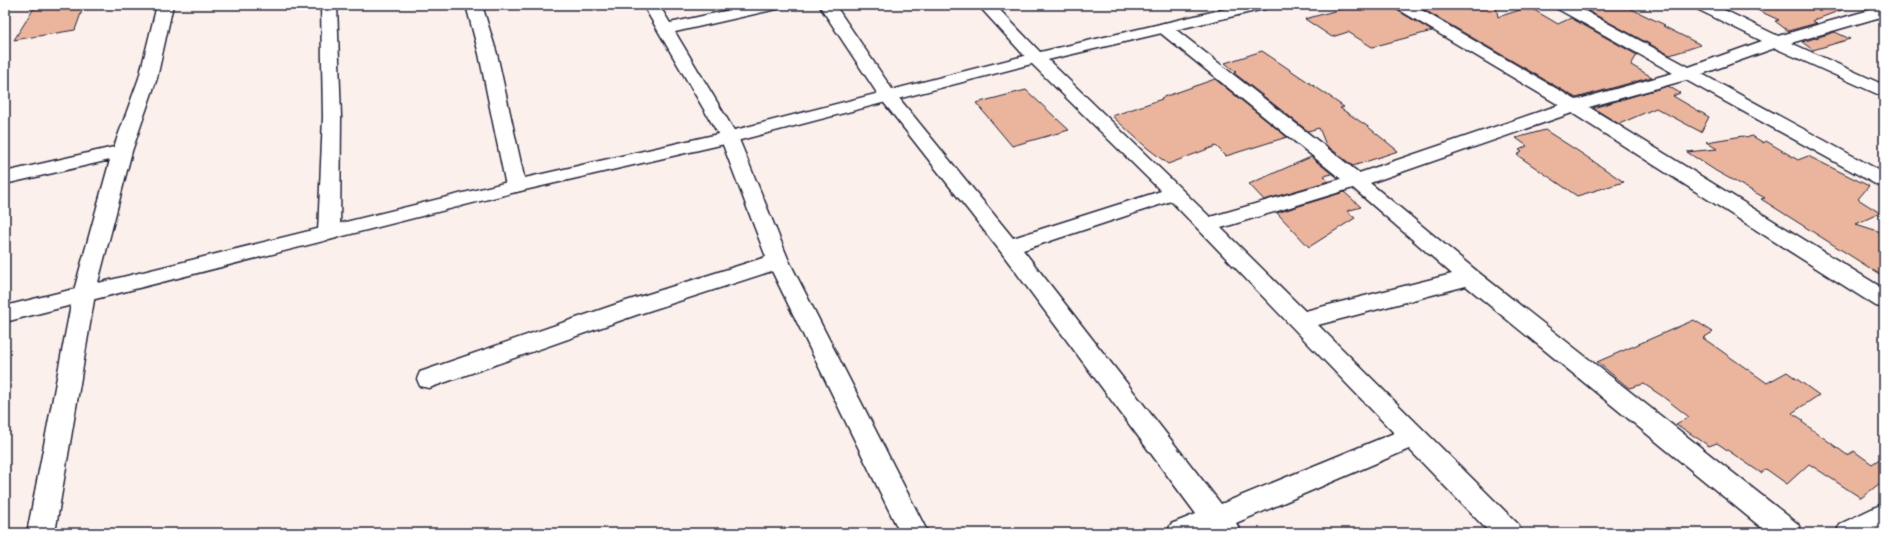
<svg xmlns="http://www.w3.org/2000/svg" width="1889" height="538" font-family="'Indie Flower',sans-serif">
<rect width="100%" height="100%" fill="#fbf0eb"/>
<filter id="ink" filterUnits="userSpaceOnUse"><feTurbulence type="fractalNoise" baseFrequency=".025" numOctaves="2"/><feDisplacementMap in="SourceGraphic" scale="8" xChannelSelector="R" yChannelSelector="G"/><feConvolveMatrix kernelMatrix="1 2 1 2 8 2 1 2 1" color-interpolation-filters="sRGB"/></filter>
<g filter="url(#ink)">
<path fill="#eab49d" stroke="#22223b" d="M 36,5 L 84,5 L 75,30 L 14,40 Z
M 1356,5 L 1393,5 L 1395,9 L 1432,31 L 1372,47 L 1348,32 L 1332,37 L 1305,19 Z
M 1416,5 L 1496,5 L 1498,17 L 1529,7 L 1558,24 L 1571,18 L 1637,55 L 1631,65 L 1652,77 L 1576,98 Z
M 1603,5 L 1612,5 L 1616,8 L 1623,5 L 1665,25 L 1663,26 L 1701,45 L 1670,55 L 1588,11 Z
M 1746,5 L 1848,5 L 1849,7 L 1812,21 L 1817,23 L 1788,31 L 1775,21 L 1779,20 Z
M 1835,32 L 1850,39 L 1813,50 L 1802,42 Z
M 1262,51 L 1332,98 L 1331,98 L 1344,107 L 1340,108 L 1367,126 L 1398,151 L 1353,166 L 1326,145 L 1319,128 L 1308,131 L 1234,73 L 1236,72 L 1225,63 Z
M 1215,79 L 1287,137 L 1226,156 L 1216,146 L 1168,164 L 1146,147 L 1112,116 L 1162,99 L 1161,98 Z
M 1668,86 L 1680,93 L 1673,96 L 1709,117 L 1701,132 L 1656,108 L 1619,124 L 1593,108 Z
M 1026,90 L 1069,130 L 1012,146 L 976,103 Z
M 1545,130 L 1578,151 L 1624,182 L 1577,196 L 1517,155 L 1522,152 L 1519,150 L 1527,146 L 1516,138 Z
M 1743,136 L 1746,138 L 1752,136 L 1764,143 L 1766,141 L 1798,160 L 1808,156 L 1869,186 L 1858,199 L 1880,213 L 1856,224 L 1884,233 L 1884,277 L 1761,199 L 1765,198 L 1716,171 L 1687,152 L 1717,149 L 1706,142 Z
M 1311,157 L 1332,174 L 1324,176 L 1329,181 L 1264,200 L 1249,184 Z
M 1344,192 L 1361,207 L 1347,211 L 1355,218 L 1309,247 L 1277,213 Z
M 1694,320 L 1713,332 L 1703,338 L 1767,383 L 1787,372 L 1819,395 L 1792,413 L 1803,420 L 1802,422 L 1847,455 L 1854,451 L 1872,464 L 1884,456 L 1884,480 L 1861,498 L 1809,464 L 1787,484 L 1766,469 L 1761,473 L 1717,443 L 1709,446 L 1676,424 L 1689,417 L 1662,396 L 1644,384 L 1629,388 L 1597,362 Z"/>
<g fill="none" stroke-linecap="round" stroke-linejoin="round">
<defs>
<path id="minor" d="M 157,5 L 173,5 L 157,78 L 132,151 L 95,294 L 55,533 L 27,533 L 73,294 L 110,160 L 5,184 L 5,172 L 114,147 L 139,78 Z
M 321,5 L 337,5 L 341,117 L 340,233 L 336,238 L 329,240 L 322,238 L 318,233 L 323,117 Z
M 466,5 L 482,5 L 497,54 L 526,186 L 523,190 L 516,192 L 509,190 L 506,186 L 479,54 Z
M 643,5 L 659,5 L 670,23 L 753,5 L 783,5 L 781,8 L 675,32 L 738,137 L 789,261 L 928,533 L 900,533 L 772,271 L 636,315 L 429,388 L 420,386 L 417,379 L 420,372 L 620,303 L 766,257 L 720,137 Z
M 819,5 L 835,5 L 894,92 L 1013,238 L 1161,191 L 1030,62 L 978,5 L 995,5 L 1042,54 L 1210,217 L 1341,179 L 1158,31 L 1156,28 L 1158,25 L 1164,23 L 1170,25 L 1359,173 L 1559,105 L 1396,8 L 1394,5 L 1413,5 L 1576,100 L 1673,73 L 1556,8 L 1554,5 L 1574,5 L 1689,67 L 1762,41 L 1695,8 L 1693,5 L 1714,5 L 1778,36 L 1884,6 L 1884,16 L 1791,43 L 1884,85 L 1884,97 L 1775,48 L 1702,74 L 1884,173 L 1884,187 L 1877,185 L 1686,80 L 1589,107 L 1884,289 L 1884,308 L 1876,306 L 1572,113 L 1370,183 L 1478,272 L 1798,524 L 1802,533 L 1768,533 L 1466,286 L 1318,325 L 1518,524 L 1522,533 L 1490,533 L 1409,449 L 1236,523 L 1241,533 L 1167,533 L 1171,524 L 1196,514 L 1001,252 L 881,99 ZM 1353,188 L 1452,274 L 1305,311 L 1221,228 ZM 1171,201 L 1199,230 L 1394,433 L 1221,504 L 1023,250 Z
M 1884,503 L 1884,529 L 1876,533 L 1836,533 L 1840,524 Z"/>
<path id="tertiary" d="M 1242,5 L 1270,5 L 1268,8 L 1039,62 L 729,143 L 516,192 L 5,322 L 5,306 L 516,180 L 727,132 L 1036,53 Z"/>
</defs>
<use href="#minor" stroke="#22223b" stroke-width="3"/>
<use href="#tertiary" stroke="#22223b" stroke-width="3"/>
<use href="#minor" fill="#fff" fill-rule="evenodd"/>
<use href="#tertiary" fill="#fff" fill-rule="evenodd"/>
</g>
</g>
<rect width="1889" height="538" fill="none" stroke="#fff" stroke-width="20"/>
<rect x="10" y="10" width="1869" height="518" fill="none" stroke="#22223b" stroke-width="1.5" filter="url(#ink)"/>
</svg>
